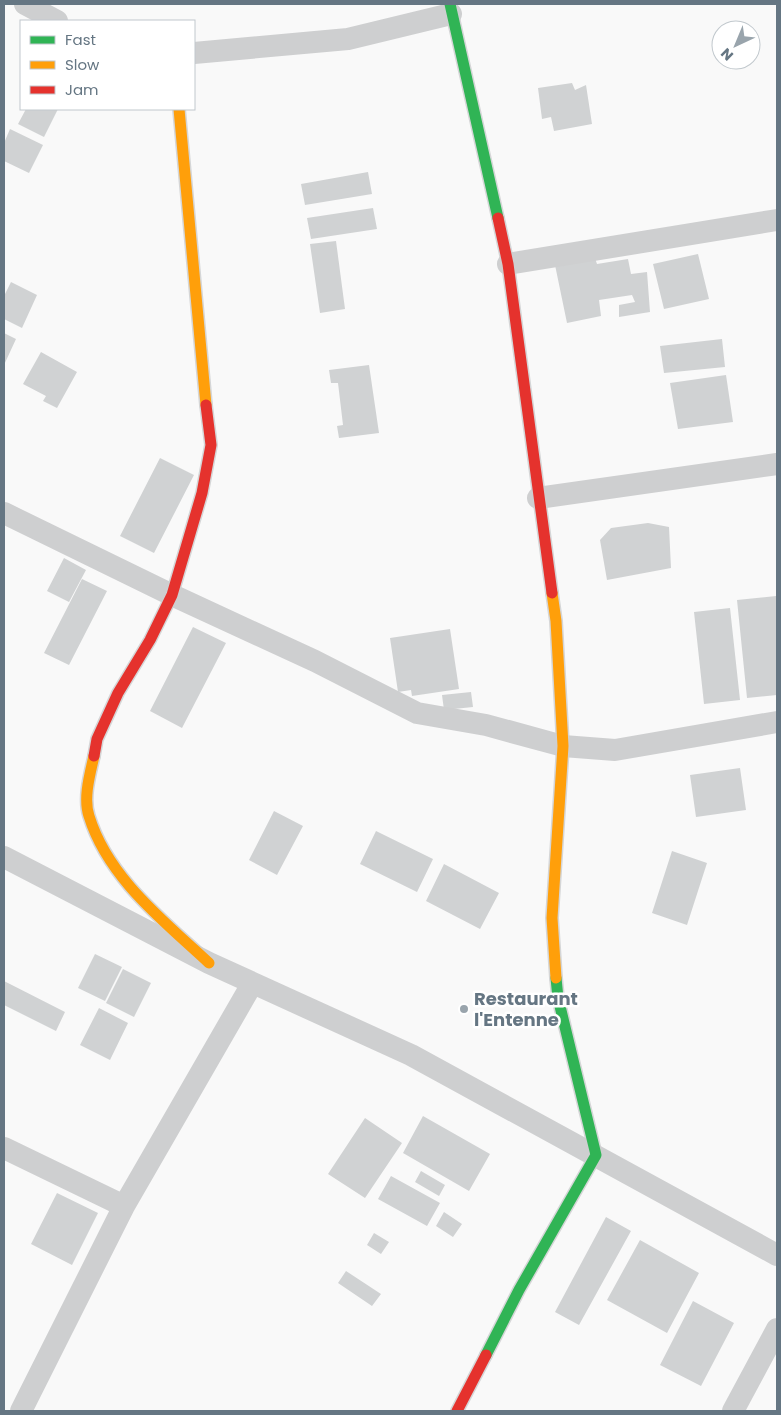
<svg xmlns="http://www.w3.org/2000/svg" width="781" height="1415" font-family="Poppins,sans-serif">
<rect width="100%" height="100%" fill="#f9f9f9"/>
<path fill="#d0d2d3" d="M 572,83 L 575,90 L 586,85 L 592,124 L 554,131 L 551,117 L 542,119 L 538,88 Z
M 26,109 L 58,109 L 44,137 L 18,124 Z
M 10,129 L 43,145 L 29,173 L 4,161 L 4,143 Z
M 368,172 L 372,194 L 305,205 L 301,184 Z
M 373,208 L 377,229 L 311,239 L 307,218 Z
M 336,241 L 345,309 L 320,313 L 310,244 Z
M 698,254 L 709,299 L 664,309 L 653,264 Z
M 595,258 L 597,264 L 628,259 L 631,274 L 647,272 L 650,312 L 619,317 L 619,305 L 635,302 L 632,295 L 599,300 L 601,316 L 567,323 L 555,265 Z
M 11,282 L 37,295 L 22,328 L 4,319 L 4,296 Z
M 4,333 L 16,339 L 4,365 Z
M 722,339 L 725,367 L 664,373 L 660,346 Z
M 41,352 L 77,372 L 57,408 L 43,401 L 46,396 L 23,384 Z
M 369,365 L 379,433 L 339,438 L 337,426 L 343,425 L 338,383 L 331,383 L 329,370 Z
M 726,375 L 733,422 L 678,429 L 670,383 Z
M 160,458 L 194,475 L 154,553 L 120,536 Z
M 648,523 L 669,527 L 671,568 L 607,580 L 600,540 L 611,528 Z
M 64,558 L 86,570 L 69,602 L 47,591 Z
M 82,579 L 107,591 L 69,665 L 44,653 Z
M 776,596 L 777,695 L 747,698 L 737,600 Z
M 730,608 L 740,700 L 704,704 L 694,612 Z
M 193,627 L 226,643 L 182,728 L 150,711 Z
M 450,629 L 459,689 L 412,696 L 411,690 L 398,692 L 390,638 Z
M 471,692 L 473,707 L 444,710 L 442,695 Z
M 740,768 L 746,810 L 696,817 L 690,775 Z
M 274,811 L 303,826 L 277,875 L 249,860 Z
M 376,831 L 433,859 L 417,892 L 360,864 Z
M 672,851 L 707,863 L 687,925 L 652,913 Z
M 444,864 L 499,893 L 480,929 L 426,901 Z
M 95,954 L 122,967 L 105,1001 L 78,988 Z
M 123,969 L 151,983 L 134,1017 L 106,1003 Z
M 4,981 L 65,1012 L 56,1031 L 4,1005 Z
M 99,1008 L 128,1023 L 110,1060 L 80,1045 Z
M 423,1116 L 490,1154 L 469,1191 L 403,1153 Z
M 365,1118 L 402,1143 L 365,1198 L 328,1174 Z
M 421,1171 L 445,1185 L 439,1196 L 415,1182 Z
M 391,1176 L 440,1203 L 427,1226 L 378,1199 Z
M 57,1193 L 98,1213 L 72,1265 L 31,1244 Z
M 444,1212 L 462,1224 L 453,1237 L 436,1226 Z
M 606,1217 L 631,1231 L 579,1325 L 555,1312 Z
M 374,1233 L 389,1242 L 381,1254 L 367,1245 Z
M 640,1240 L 699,1273 L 667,1333 L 607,1300 Z
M 346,1271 L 381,1294 L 372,1306 L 338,1283 Z
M 693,1301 L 734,1323 L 701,1386 L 660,1365 Z"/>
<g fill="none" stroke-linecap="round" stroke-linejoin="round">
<defs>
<path id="fast" d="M 450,4 L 498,218
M 486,1355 L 519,1290 L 596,1155 L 558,998 L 556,978"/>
<path id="slow" d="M 179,109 L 206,405
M 552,593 L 556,621 L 563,746 L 552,918 L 556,978
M 94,756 C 90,774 83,798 89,816 C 108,878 164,921 209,963"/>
<path id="jam" d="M 498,218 L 508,264 L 552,593
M 94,756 L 97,739 L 118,693 L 150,640 L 172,595 L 202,493 L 211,445 L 206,405
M 457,1411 L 486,1355"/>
</defs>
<use href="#fast" stroke="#d5d6d7" stroke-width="14"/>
<use href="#slow" stroke="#d5d6d7" stroke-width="14"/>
<use href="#jam" stroke="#d5d6d7" stroke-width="14"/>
<path stroke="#cecfd0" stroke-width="22" d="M 25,4 L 57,21
M 194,53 L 348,39 L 451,14
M 508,264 L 777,220
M 538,498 L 777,464
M 4,513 L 172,595 L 315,661 L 417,713 L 486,725 L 563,746 L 615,750 L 777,722
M 4,857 L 209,963 L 411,1055 L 777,1255
M 4,1148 L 124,1206
M 21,1411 L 124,1206 L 252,984
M 733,1411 L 777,1329"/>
<use href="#fast" stroke="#30b455" stroke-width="11"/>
<use href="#slow" stroke="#ff9f0a" stroke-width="11"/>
<use href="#jam" stroke="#e5322d" stroke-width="11"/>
</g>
<circle fill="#99a4ac" stroke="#fff" stroke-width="2" cx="464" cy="1009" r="5"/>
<g text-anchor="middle" stroke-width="5" stroke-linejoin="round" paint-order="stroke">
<g font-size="18" font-weight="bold" fill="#657683" stroke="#fff" text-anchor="start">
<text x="474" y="1005">Restaurant<tspan x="474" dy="21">l'Entenne</tspan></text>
</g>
</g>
<rect width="781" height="1415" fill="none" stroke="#657683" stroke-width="10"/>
<rect x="20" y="20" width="175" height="90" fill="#ffffff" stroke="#c1c8cd"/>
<rect x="30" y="36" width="25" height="8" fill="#30b455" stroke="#c1c8cd"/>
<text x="65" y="45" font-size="15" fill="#657683">Fast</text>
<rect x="30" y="61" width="25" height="8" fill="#ff9f0a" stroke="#c1c8cd"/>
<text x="65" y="70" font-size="15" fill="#657683">Slow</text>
<rect x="30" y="86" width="25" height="8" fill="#e5322d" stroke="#c1c8cd"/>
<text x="65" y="95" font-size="15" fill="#657683">Jam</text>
<g transform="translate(736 45) rotate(224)"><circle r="24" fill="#ffffff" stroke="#c1c8cd"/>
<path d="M0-4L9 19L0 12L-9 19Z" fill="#99a4ac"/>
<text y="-8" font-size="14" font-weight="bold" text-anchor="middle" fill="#657683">N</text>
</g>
</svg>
